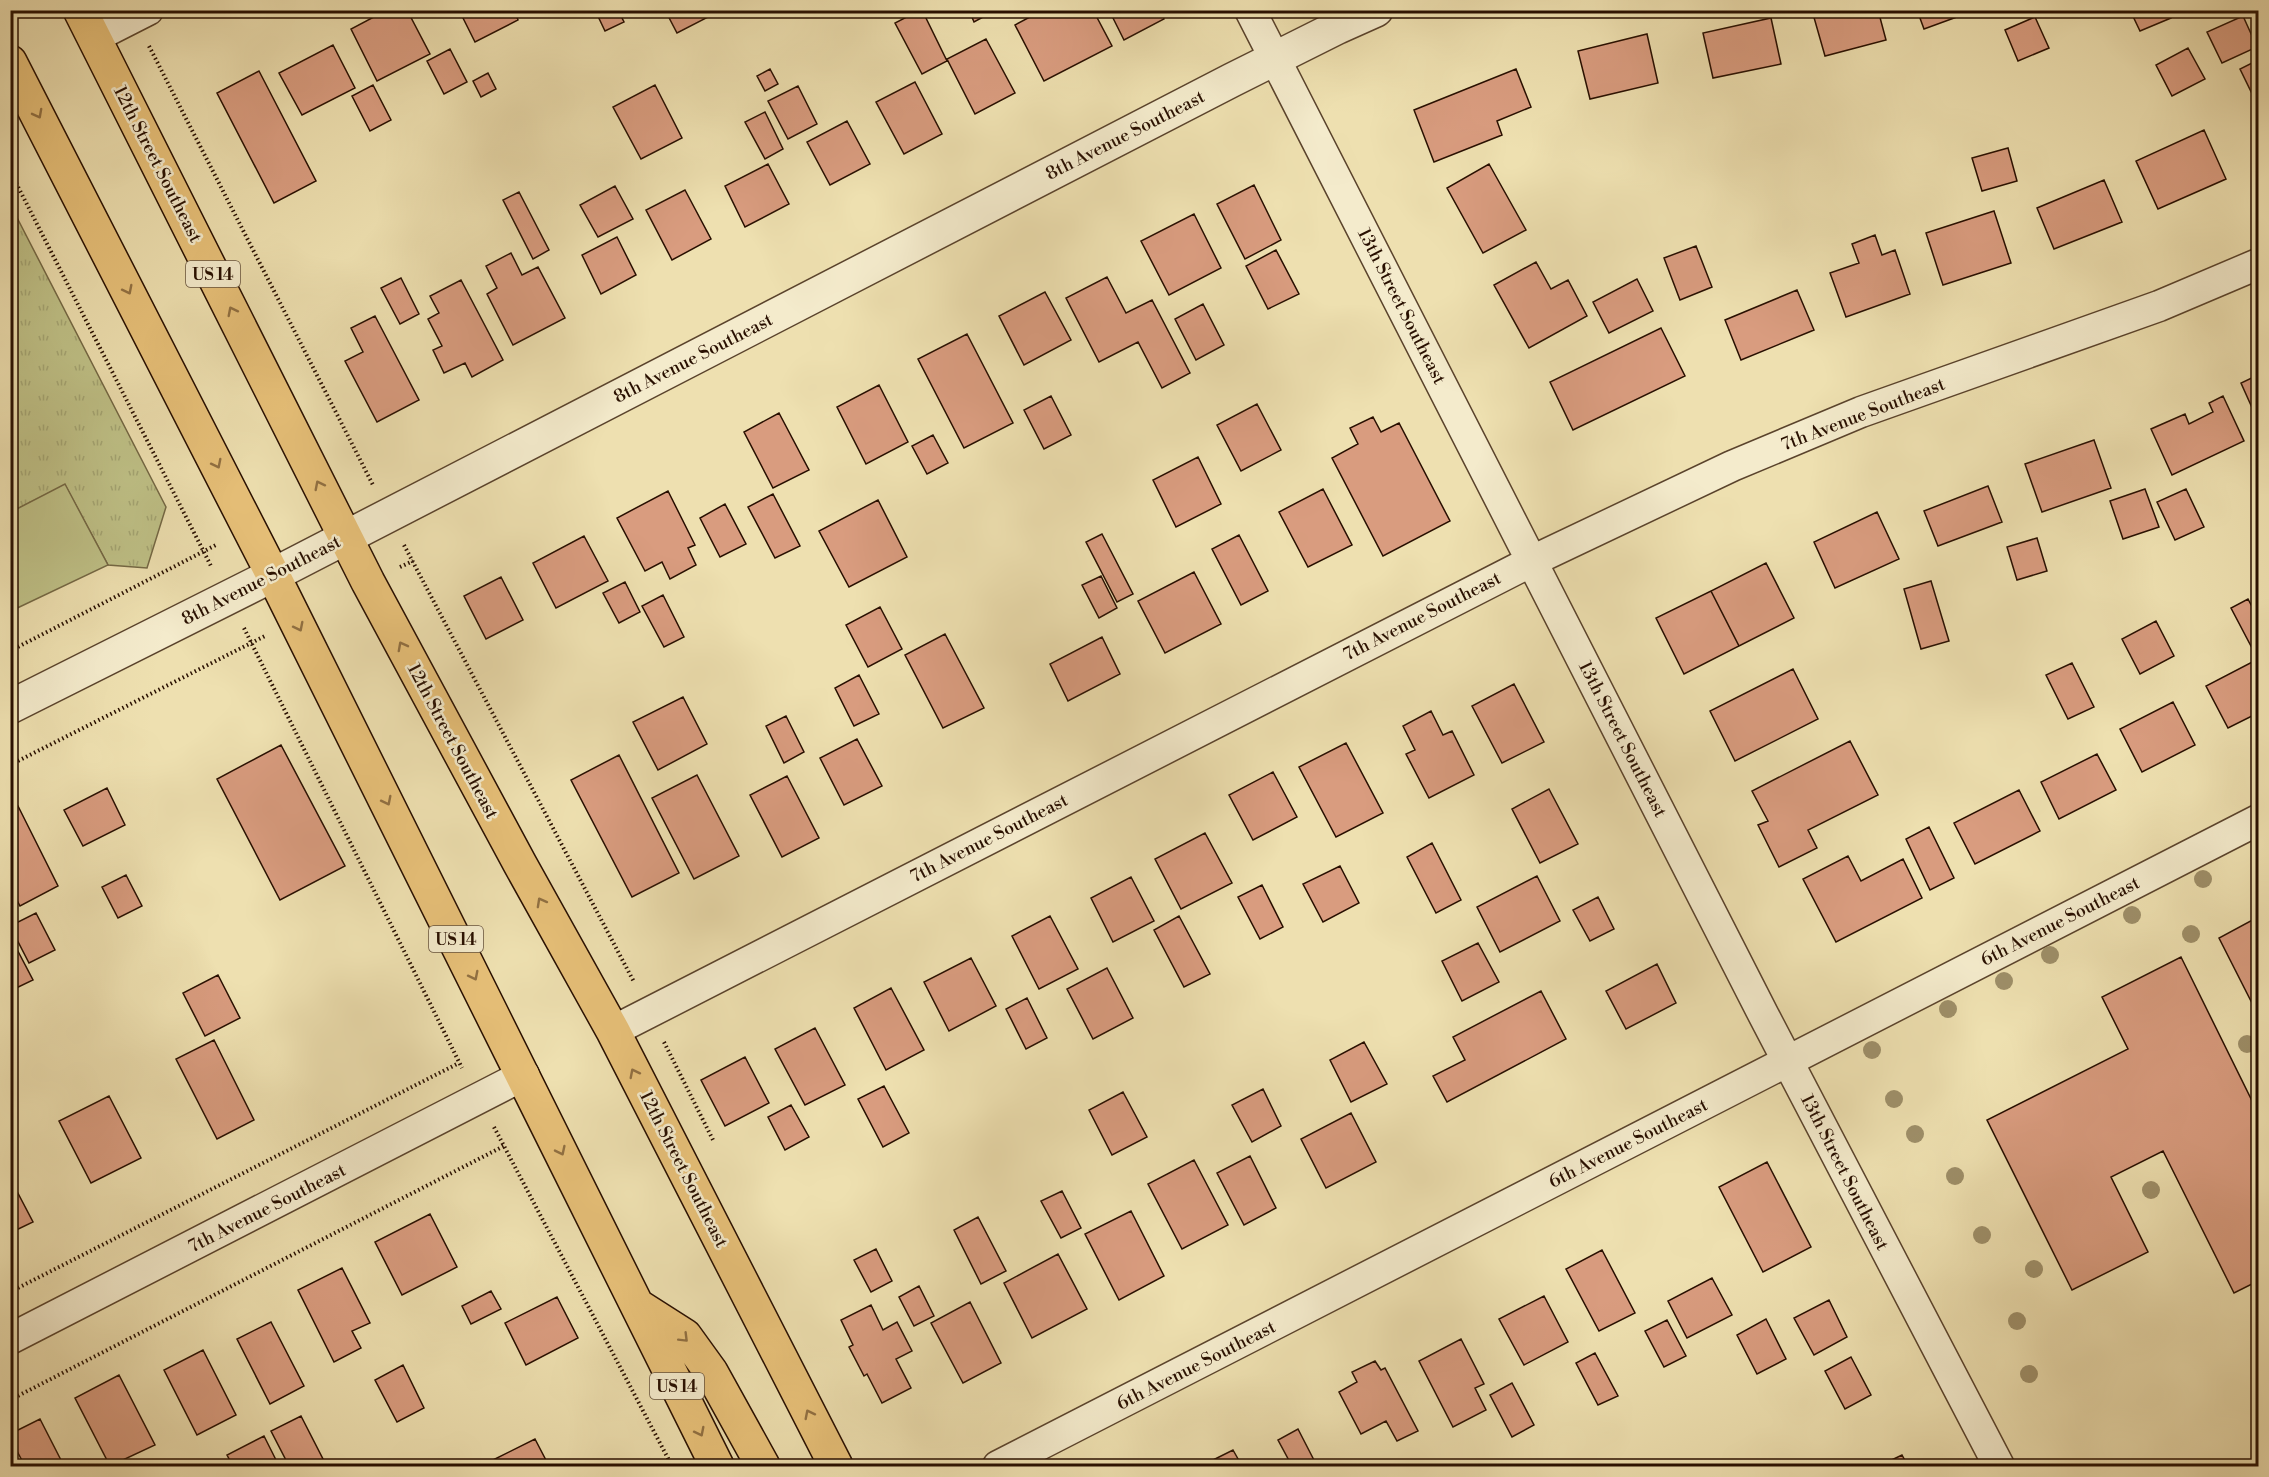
<svg xmlns="http://www.w3.org/2000/svg" width="2269" height="1477" font-family="'Libre Bodoni',serif">
<defs>
<pattern id="grass-tufts" width="24" height="20" patternUnits="userSpaceOnUse" patternTransform="scale(1.5)"><rect width="24" height="20" fill="#bfc187"/><path d="M3 7l-1-3M5 7V3M7 7l1-3M15 17l-1-3M17 17v-4M19 17l1-3" fill="none" stroke="#a4a573"/></pattern>
</defs>
<rect width="100%" height="100%" fill="#eee0b0"/>
<filter id="stains"><feTurbulence type="fractalNoise" baseFrequency=".00333" numOctaves="4"/><feColorMatrix values="0 0 0 0 .2 0 0 0 0 .09 0 0 0 0 .02 0 0 0 .5 -.17"/></filter>
<radialGradient id="worn" r=".72"><stop offset=".6" stop-color="#630" stop-opacity="0"/><stop offset="1" stop-color="#630" stop-opacity=".3"/></radialGradient>
<path fill="url(#grass-tufts)" stroke="#746844" stroke-width="1.5" d="M 10,204 L 166,507 L 147,568 L 108,565 L 65,485 L 11,512 Z"/>
<path fill="#bfc187" stroke="#746844" stroke-width="1.5" d="M 65,484 L 108,565 L 11,611 L 11,512 Z"/>
<path fill="#d99c7f" stroke="#280f00" stroke-width="1.5" d="M 387,10 L 407,10 L 430,54 L 377,81 L 351,29 Z
M 459,10 L 514,10 L 518,20 L 475,42 Z
M 595,10 L 618,10 L 624,22 L 605,31 Z
M 665,10 L 715,10 L 716,13 L 677,33 Z
M 920,10 L 922,10 L 947,61 L 922,74 L 895,23 Z
M 969,10 L 996,10 L 974,22 Z
M 1043,10 L 1093,10 L 1112,46 L 1044,81 L 1015,25 Z
M 1109,10 L 1160,10 L 1164,19 L 1124,40 Z
M 1824,10 L 1878,10 L 1886,40 L 1825,56 L 1813,14 Z
M 1917,10 L 1976,10 L 1924,29 Z
M 2130,10 L 2168,10 L 2171,18 L 2140,31 Z
M 2243,16 L 2257,47 L 2222,63 L 2207,32 Z
M 2035,17 L 2049,48 L 2018,61 L 2005,30 Z
M 1771,18 L 1781,64 L 1713,78 L 1703,33 Z
M 1647,34 L 1658,83 L 1590,99 L 1578,51 Z
M 986,39 L 1015,93 L 975,114 L 947,59 Z
M 333,45 L 355,88 L 302,115 L 279,73 Z
M 2188,48 L 2205,79 L 2172,96 L 2156,65 Z
M 450,49 L 467,82 L 444,94 L 427,61 Z
M 2258,60 L 2258,106 L 2240,69 Z
M 770,69 L 778,84 L 765,91 L 757,76 Z
M 1516,69 L 1531,107 L 1497,121 L 1502,135 L 1434,162 L 1414,110 Z
M 259,71 L 316,181 L 274,203 L 217,93 Z
M 488,73 L 496,89 L 481,97 L 473,81 Z
M 915,82 L 942,134 L 904,154 L 876,102 Z
M 373,85 L 391,120 L 370,131 L 352,96 Z
M 655,85 L 682,138 L 641,159 L 613,107 Z
M 798,86 L 817,124 L 788,139 L 768,101 Z
M 765,112 L 783,149 L 765,159 L 745,122 Z
M 847,121 L 870,164 L 830,185 L 807,142 Z
M 2204,130 L 2226,179 L 2158,209 L 2136,161 Z
M 2008,148 L 2017,181 L 1982,191 L 1972,158 Z
M 768,164 L 789,204 L 745,227 L 725,186 Z
M 1489,164 L 1526,230 L 1483,253 L 1447,188 Z
M 2104,180 L 2122,222 L 2054,249 L 2037,208 Z
M 1254,185 L 1281,240 L 1245,259 L 1217,204 Z
M 615,186 L 633,219 L 598,237 L 580,205 Z
M 685,190 L 711,239 L 672,260 L 646,210 Z
M 519,192 L 549,250 L 533,259 L 503,200 Z
M 1994,211 L 2011,263 L 1943,285 L 1926,233 Z
M 1194,214 L 1221,268 L 1169,295 L 1141,241 Z
M 1875,235 L 1882,255 L 1895,250 L 1910,294 L 1846,317 L 1830,273 L 1859,263 L 1852,244 Z
M 617,237 L 636,275 L 601,294 L 582,255 Z
M 1696,246 L 1712,287 L 1680,300 L 1664,258 Z
M 1276,250 L 1299,294 L 1268,309 L 1246,266 Z
M 511,253 L 522,275 L 538,267 L 565,318 L 513,345 L 487,294 L 497,288 L 486,266 Z
M 1536,262 L 1551,289 L 1568,280 L 1587,316 L 1529,348 L 1494,285 Z
M 1107,277 L 1126,313 L 1152,300 L 1190,373 L 1162,388 L 1138,342 L 1099,362 L 1066,298 Z
M 401,278 L 419,314 L 400,324 L 381,288 Z
M 1637,279 L 1653,311 L 1609,333 L 1593,302 Z
M 461,280 L 503,360 L 472,377 L 465,363 L 444,373 L 433,350 L 442,346 L 428,319 L 439,313 L 430,296 Z
M 1797,290 L 1814,330 L 1741,360 L 1725,320 Z
M 1045,292 L 1071,340 L 1024,365 L 999,316 Z
M 1203,304 L 1224,345 L 1196,360 L 1175,319 Z
M 375,316 L 419,400 L 377,422 L 345,361 L 363,352 L 351,328 Z
M 1661,328 L 1685,376 L 1573,430 L 1550,382 Z
M 967,334 L 1013,423 L 964,448 L 918,359 Z
M 2258,375 L 2258,421 L 2241,383 Z
M 879,385 L 908,442 L 866,464 L 837,407 Z
M 1051,396 L 1071,435 L 1044,449 L 1024,410 Z
M 2223,396 L 2244,441 L 2172,475 L 2151,429 L 2185,414 L 2189,424 L 2213,412 L 2209,403 Z
M 1257,404 L 1281,450 L 1241,471 L 1217,425 Z
M 779,413 L 809,470 L 773,488 L 744,432 Z
M 1373,417 L 1381,432 L 1399,423 L 1450,521 L 1383,556 L 1332,458 L 1358,444 L 1350,428 Z
M 933,435 L 948,463 L 927,474 L 912,446 Z
M 2094,440 L 2111,488 L 2042,512 L 2025,464 Z
M 1198,457 L 1221,504 L 1176,527 L 1153,480 Z
M 1988,486 L 2002,522 L 1938,546 L 1924,511 Z
M 1323,489 L 1352,545 L 1308,567 L 1279,512 Z
M 2145,489 L 2159,527 L 2123,539 L 2110,501 Z
M 2186,489 L 2204,527 L 2175,540 L 2157,502 Z
M 668,491 L 695,545 L 688,548 L 696,565 L 670,579 L 662,562 L 645,571 L 617,518 Z
M 773,494 L 800,546 L 775,558 L 748,507 Z
M 878,500 L 907,557 L 849,587 L 819,531 Z
M 725,504 L 746,544 L 720,557 L 700,518 Z
M 1877,512 L 1899,559 L 1835,588 L 1814,542 Z
M 1102,534 L 1133,594 L 1117,602 L 1086,542 Z
M 1239,535 L 1268,591 L 1241,605 L 1212,549 Z
M 584,536 L 608,581 L 556,608 L 533,563 Z
M 2037,538 L 2047,571 L 2017,580 L 2007,547 Z
M 1766,563 L 1794,618 L 1739,646 L 1711,591 Z
M 1194,572 L 1221,624 L 1165,653 L 1138,601 Z
M 1101,576 L 1117,608 L 1099,618 L 1082,585 Z
M 501,577 L 523,620 L 486,639 L 464,596 Z
M 1931,581 L 1949,641 L 1921,649 L 1904,589 Z
M 625,582 L 640,612 L 619,623 L 603,593 Z
M 1711,591 L 1739,646 L 1684,674 L 1656,618 Z
M 663,595 L 684,637 L 664,647 L 642,606 Z
M 2248,599 L 2258,618 L 2258,645 L 2252,648 L 2231,608 Z
M 880,607 L 902,649 L 868,667 L 846,625 Z
M 2156,621 L 2174,656 L 2140,674 L 2122,639 Z
M 945,634 L 984,708 L 943,728 L 905,655 Z
M 1102,637 L 1120,674 L 1068,701 L 1050,664 Z
M 2258,659 L 2258,713 L 2228,728 L 2206,686 Z
M 2072,663 L 2094,707 L 2068,719 L 2046,675 Z
M 1793,669 L 1818,719 L 1735,761 L 1710,711 Z
M 859,675 L 879,714 L 854,726 L 835,688 Z
M 1514,684 L 1544,742 L 1502,763 L 1472,706 Z
M 683,697 L 707,744 L 658,770 L 633,722 Z
M 2173,702 L 2195,745 L 2142,772 L 2120,729 Z
M 1431,711 L 1443,735 L 1452,731 L 1474,775 L 1429,798 L 1406,754 L 1415,750 L 1403,726 Z
M 786,716 L 804,752 L 784,763 L 766,726 Z
M 857,739 L 882,786 L 844,805 L 820,758 Z
M 1850,741 L 1878,795 L 1808,830 L 1817,848 L 1779,867 L 1758,825 L 1768,821 L 1752,791 Z
M 1346,743 L 1383,813 L 1336,837 L 1299,767 Z
M 281,745 L 345,866 L 280,900 L 217,779 Z
M 2097,754 L 2116,790 L 2059,819 L 2041,782 Z
M 619,755 L 679,873 L 632,897 L 571,780 Z
M 1273,772 L 1297,817 L 1253,840 L 1229,795 Z
M 697,775 L 739,856 L 694,879 L 652,798 Z
M 787,776 L 819,838 L 782,857 L 750,795 Z
M 107,788 L 125,825 L 83,846 L 64,810 Z
M 1549,789 L 1578,844 L 1540,863 L 1512,809 Z
M 2019,790 L 2040,831 L 1975,864 L 1954,823 Z
M 18,806 L 58,886 L 20,906 L 10,887 L 10,810 Z
M 1929,827 L 1954,878 L 1930,890 L 1906,839 Z
M 1205,833 L 1232,883 L 1181,909 L 1155,859 Z
M 1432,843 L 1461,900 L 1436,913 L 1407,857 Z
M 1848,856 L 1861,881 L 1903,859 L 1922,898 L 1836,942 L 1803,879 Z
M 1340,866 L 1359,903 L 1323,922 L 1303,884 Z
M 126,875 L 142,906 L 118,918 L 102,887 Z
M 1537,876 L 1560,921 L 1500,952 L 1477,907 Z
M 1131,877 L 1154,921 L 1113,942 L 1091,898 Z
M 1262,885 L 1283,927 L 1260,939 L 1238,897 Z
M 1598,897 L 1614,929 L 1590,941 L 1573,910 Z
M 36,913 L 55,950 L 29,963 L 10,926 Z
M 1050,916 L 1078,969 L 1039,989 L 1012,936 Z
M 1179,916 L 1210,974 L 1184,987 L 1154,930 Z
M 2258,917 L 2258,1015 L 2219,938 Z
M 10,936 L 33,980 L 10,991 Z
M 1478,943 L 1499,982 L 1462,1001 L 1442,961 Z
M 2181,957 L 2258,1113 L 2258,1281 L 2234,1293 L 2163,1151 L 2111,1177 L 2148,1252 L 2072,1290 L 1987,1120 L 2128,1049 L 2102,997 Z
M 971,958 L 996,1006 L 949,1031 L 924,982 Z
M 1657,964 L 1676,1003 L 1626,1029 L 1606,991 Z
M 1107,968 L 1133,1018 L 1093,1039 L 1067,989 Z
M 218,975 L 240,1018 L 205,1036 L 183,993 Z
M 891,988 L 924,1050 L 886,1070 L 854,1008 Z
M 1541,991 L 1566,1039 L 1447,1102 L 1433,1076 L 1465,1060 L 1453,1037 Z
M 1027,998 L 1047,1038 L 1026,1049 L 1006,1009 Z
M 815,1028 L 845,1085 L 805,1105 L 775,1049 Z
M 214,1040 L 254,1120 L 217,1139 L 176,1059 Z
M 1364,1042 L 1387,1084 L 1351,1102 L 1330,1060 Z
M 745,1057 L 769,1103 L 725,1126 L 701,1080 Z
M 884,1086 L 909,1133 L 883,1147 L 858,1099 Z
M 1263,1089 L 1281,1126 L 1252,1142 L 1232,1105 Z
M 1123,1092 L 1147,1137 L 1112,1155 L 1089,1110 Z
M 109,1096 L 141,1158 L 91,1183 L 59,1121 Z
M 791,1105 L 809,1137 L 785,1150 L 768,1117 Z
M 1351,1113 L 1376,1162 L 1326,1188 L 1301,1139 Z
M 1250,1156 L 1276,1208 L 1244,1225 L 1217,1173 Z
M 1194,1160 L 1228,1225 L 1182,1249 L 1148,1184 Z
M 1767,1162 L 1811,1247 L 1763,1272 L 1719,1187 Z
M 10,1178 L 33,1222 L 10,1233 Z
M 1062,1191 L 1081,1228 L 1061,1238 L 1041,1201 Z
M 1131,1211 L 1164,1276 L 1119,1300 L 1085,1234 Z
M 430,1214 L 457,1267 L 402,1295 L 375,1242 Z
M 978,1217 L 1006,1271 L 981,1284 L 954,1230 Z
M 876,1249 L 892,1281 L 871,1292 L 854,1260 Z
M 1602,1250 L 1635,1313 L 1599,1331 L 1566,1269 Z
M 1058,1254 L 1087,1309 L 1032,1338 L 1004,1283 Z
M 342,1268 L 370,1323 L 352,1331 L 361,1348 L 334,1362 L 298,1290 Z
M 1712,1278 L 1732,1315 L 1687,1338 L 1668,1301 Z
M 919,1286 L 934,1316 L 914,1326 L 899,1297 Z
M 491,1291 L 501,1309 L 471,1324 L 462,1306 Z
M 1544,1296 L 1568,1342 L 1524,1365 L 1499,1319 Z
M 557,1297 L 578,1338 L 526,1365 L 505,1323 Z
M 1829,1300 L 1847,1337 L 1814,1355 L 1794,1318 Z
M 970,1302 L 1001,1363 L 963,1383 L 931,1323 Z
M 871,1305 L 883,1330 L 897,1322 L 912,1351 L 896,1359 L 911,1388 L 882,1403 L 867,1374 L 864,1376 L 849,1347 L 853,1345 L 841,1320 Z
M 1766,1319 L 1786,1359 L 1757,1374 L 1737,1335 Z
M 1667,1320 L 1686,1356 L 1664,1367 L 1645,1331 Z
M 271,1322 L 304,1386 L 270,1404 L 237,1339 Z
M 1461,1339 L 1484,1384 L 1475,1388 L 1486,1410 L 1453,1427 L 1419,1361 Z
M 203,1350 L 236,1415 L 197,1435 L 164,1370 Z
M 1595,1353 L 1618,1396 L 1598,1405 L 1576,1363 Z
M 1851,1357 L 1871,1395 L 1845,1409 L 1825,1371 Z
M 1375,1361 L 1381,1370 L 1385,1368 L 1418,1431 L 1397,1441 L 1386,1421 L 1361,1434 L 1339,1392 L 1357,1382 L 1352,1372 Z
M 403,1365 L 424,1408 L 397,1422 L 375,1380 Z
M 119,1375 L 155,1445 L 110,1466 L 75,1398 Z
M 1512,1383 L 1534,1425 L 1512,1437 L 1490,1395 Z
M 301,1416 L 324,1461 L 313,1466 L 289,1466 L 271,1431 Z
M 40,1419 L 64,1466 L 25,1466 L 10,1438 L 10,1434 Z
M 1298,1429 L 1317,1466 L 1292,1466 L 1278,1440 Z
M 264,1436 L 279,1466 L 233,1466 L 227,1455 Z
M 535,1439 L 549,1466 L 488,1466 L 487,1463 Z
M 1233,1450 L 1242,1466 L 1201,1466 Z
M 1902,1455 L 1908,1466 L 1879,1466 Z"/>
<g fill="none" stroke-linecap="round" stroke-linejoin="round">
<defs>
<path id="minor" d="M 1250,10 L 1763,1014 L 1999,1466
M 95,37 L 148,10
M 613,1031 L 1532,561 L 1732,466 L 1861,412 L 2159,306 L 2258,264
M 10,1339 L 524,1075
M 998,1466 L 2258,820"/>
<path id="tertiary" d="M 10,707 L 273,575 L 1232,80 L 1338,27 L 1376,10"/>
<path id="primary" d="M 80,10 L 368,582 L 520,864 L 613,1031 L 836,1466
M 10,62 L 273,575 L 717,1466
M 638,1306 L 685,1336 L 711,1372 L 763,1466"/>
</defs>
<use href="#minor" stroke="#5a432c" stroke-width="33"/>
<use href="#tertiary" stroke="#5a432c" stroke-width="36"/>
<use href="#primary" stroke="#280f00" stroke-width="36"/>
<path stroke="#280f00" stroke-width="4" stroke-dasharray="1.5 3" stroke-linecap="butt" d="M 149,46 L 373,485
M 10,171 L 211,566
M 404,545 L 634,982
M 400,567 L 413,561
M 244,628 L 462,1068
M 10,651 L 218,544
M 10,765 L 265,636
M 664,1042 L 713,1140
M 494,1127 L 672,1466
M 10,1292 L 459,1063
M 10,1400 L 504,1146"/>
<use href="#minor" stroke="#f4ebcc" stroke-width="30"/>
<use href="#tertiary" stroke="#f4ebcc" stroke-width="33"/>
<use href="#primary" stroke="#e7c078" stroke-width="33"/>
</g>
<g fill="#9e8f69">
<circle cx="2203" cy="879" r="9"/>
<circle cx="2132" cy="915" r="9"/>
<circle cx="2191" cy="934" r="9"/>
<circle cx="2050" cy="955" r="9"/>
<circle cx="2004" cy="981" r="9"/>
<circle cx="1948" cy="1009" r="9"/>
<circle cx="2247" cy="1044" r="9"/>
<circle cx="1872" cy="1050" r="9"/>
<circle cx="1894" cy="1099" r="9"/>
<circle cx="1915" cy="1134" r="9"/>
<circle cx="1955" cy="1176" r="9"/>
<circle cx="2151" cy="1190" r="9"/>
<circle cx="1982" cy="1235" r="9"/>
<circle cx="2034" cy="1269" r="9"/>
<circle cx="2017" cy="1321" r="9"/>
<circle cx="2029" cy="1374" r="9"/>
</g>
<defs><path id="oneway-chevron" d="M-2-3.5L2.5 0L-2 3.5" fill="none" stroke-width="1.6" stroke-linecap="round" stroke-linejoin="round" transform="scale(1.5)"/></defs>
<g stroke="#917042">
<use href="#oneway-chevron" transform="translate(38 114) rotate(62)"/>
<use href="#oneway-chevron" transform="translate(128 290) rotate(63)"/>
<use href="#oneway-chevron" transform="translate(232 311) rotate(-117)"/>
<use href="#oneway-chevron" transform="translate(217 464) rotate(63)"/>
<use href="#oneway-chevron" transform="translate(319 485) rotate(-117)"/>
<use href="#oneway-chevron" transform="translate(299 627) rotate(63)"/>
<use href="#oneway-chevron" transform="translate(402 646) rotate(-118)"/>
<use href="#oneway-chevron" transform="translate(387 801) rotate(63)"/>
<use href="#oneway-chevron" transform="translate(541 902) rotate(-119)"/>
<use href="#oneway-chevron" transform="translate(474 976) rotate(63)"/>
<use href="#oneway-chevron" transform="translate(634 1073) rotate(-117)"/>
<use href="#oneway-chevron" transform="translate(561 1151) rotate(64)"/>
<use href="#oneway-chevron" transform="translate(684 1338) rotate(45)"/>
<use href="#oneway-chevron" transform="translate(809 1414) rotate(-117)"/>
<use href="#oneway-chevron" transform="translate(700 1432) rotate(63)"/>
</g>
<g text-anchor="middle" stroke-width="5" stroke-linejoin="round" paint-order="stroke">
<g fill="#f4ebcc" stroke="#65513d" stroke-width="1.5">
<rect x="186" y="261" width="54" height="26" rx="4.5"/>
<rect x="429" y="926" width="54" height="26" rx="4.5"/>
<rect x="650" y="1373" width="54" height="26" rx="4.5"/>
</g>
<g font-size="16" font-weight="bold" fill="#280f00">
<text x="213" y="280">US 14</text>
<text x="456" y="945">US 14</text>
<text x="677" y="1392">US 14</text>
</g>
<g font-size="18" fill="#280f00" stroke="#f4ebcc">
<text transform="translate(1125 135) rotate(-27)" y="6">8th Avenue Southeast</text>
<text transform="translate(158 164) rotate(63)" y="6">12th Street Southeast</text>
<text transform="translate(1402 306) rotate(63)" y="6">13th Street Southeast</text>
<text transform="translate(693 358) rotate(-27)" y="6">8th Avenue Southeast</text>
<text transform="translate(1863 414) rotate(-21)" y="6">7th Avenue Southeast</text>
<text transform="translate(261 580) rotate(-27)" y="6">8th Avenue Southeast</text>
<text transform="translate(1422 616) rotate(-27)" y="6">7th Avenue Southeast</text>
<text transform="translate(1623 739) rotate(63)" y="6">13th Street Southeast</text>
<text transform="translate(453 741) rotate(62)" y="6">12th Street Southeast</text>
<text transform="translate(989 838) rotate(-27)" y="6">7th Avenue Southeast</text>
<text transform="translate(2060 921) rotate(-27)" y="6">6th Avenue Southeast</text>
<text transform="translate(1628 1143) rotate(-27)" y="6">6th Avenue Southeast</text>
<text transform="translate(684 1169) rotate(63)" y="6">12th Street Southeast</text>
<text transform="translate(1845 1172) rotate(63)" y="6">13th Street Southeast</text>
<text transform="translate(267 1208) rotate(-27)" y="6">7th Avenue Southeast</text>
<text transform="translate(1196 1365) rotate(-27)" y="6">6th Avenue Southeast</text>
</g>
</g>
<rect width="2269" height="1477" fill="none" stroke="#eee0b0" stroke-width="36"/>
<rect x="12" y="12" width="2245" height="1453" fill="none" stroke="#280f00" stroke-width="3"/>
<rect x="18" y="18" width="2233" height="1441" fill="none" stroke="#280f00" stroke-width="1.5"/>
<rect width="100%" height="100%" filter="url(#stains)"/>
<rect width="100%" height="100%" fill="url(#worn)"/>
</svg>
